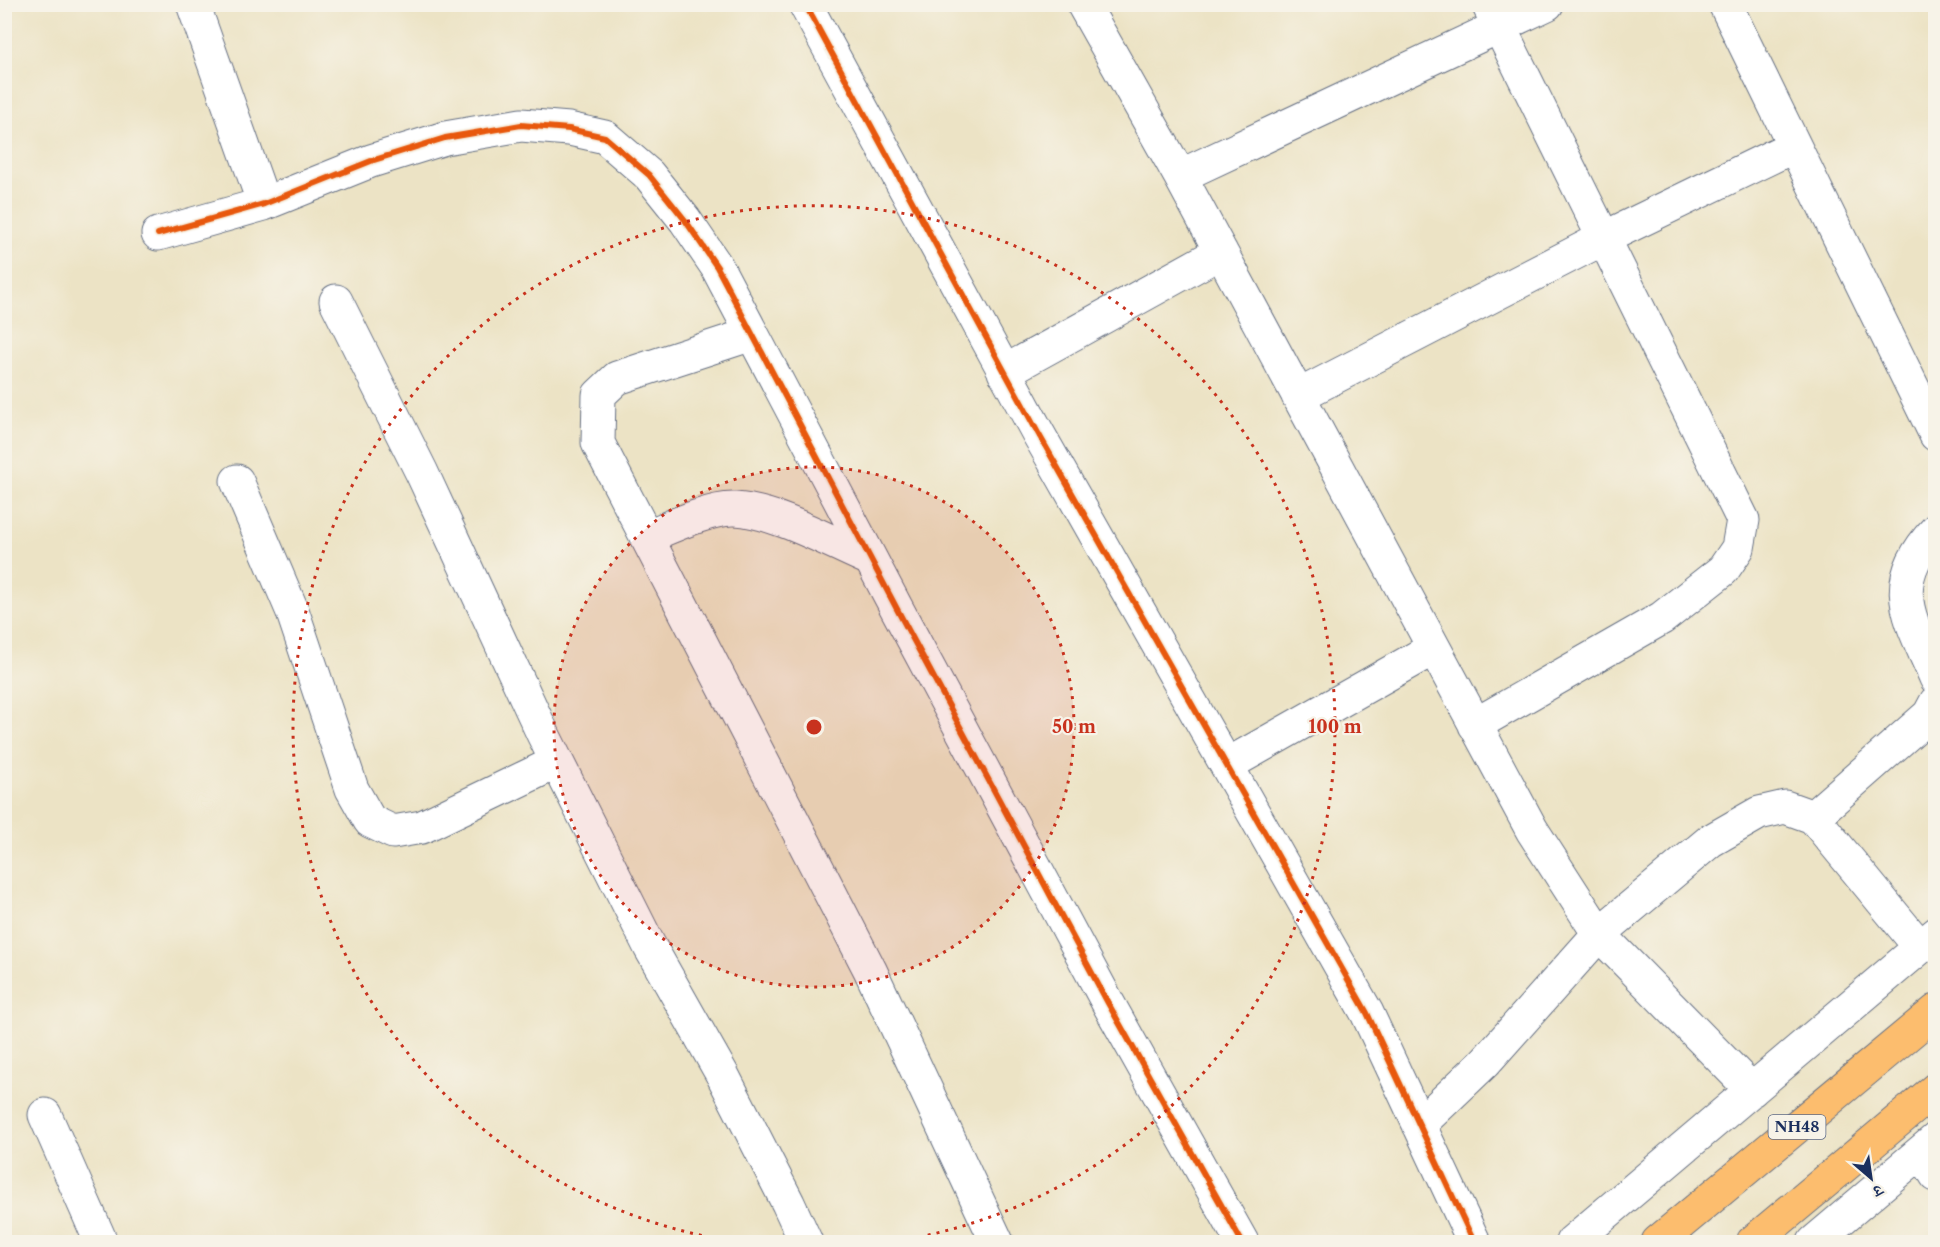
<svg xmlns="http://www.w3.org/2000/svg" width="1940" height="1247" font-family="'Libre Caslon Text','Noto Serif Devanagari',serif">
<rect width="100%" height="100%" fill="#f7f3e8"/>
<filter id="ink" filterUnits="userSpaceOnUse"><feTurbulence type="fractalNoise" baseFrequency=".0167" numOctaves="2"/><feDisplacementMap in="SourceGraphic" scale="12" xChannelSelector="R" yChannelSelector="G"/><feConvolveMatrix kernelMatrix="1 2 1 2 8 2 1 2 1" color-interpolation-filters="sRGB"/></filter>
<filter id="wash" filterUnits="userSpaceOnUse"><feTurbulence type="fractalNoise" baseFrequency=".008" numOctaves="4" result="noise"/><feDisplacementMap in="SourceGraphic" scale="24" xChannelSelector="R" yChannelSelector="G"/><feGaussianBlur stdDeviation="1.35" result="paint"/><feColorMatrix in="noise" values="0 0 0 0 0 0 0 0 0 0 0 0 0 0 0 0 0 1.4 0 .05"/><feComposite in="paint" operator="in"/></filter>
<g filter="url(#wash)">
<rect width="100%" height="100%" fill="#ece3c5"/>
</g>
<g filter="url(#ink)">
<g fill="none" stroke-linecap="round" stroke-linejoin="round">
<defs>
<path id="minor" d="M 193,4 L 264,204
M 805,4 L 1038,433 L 1367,1013 L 1474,1242
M 1083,4 L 1180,176 L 1532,830 L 1599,934 L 1752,1090
M 1725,4 L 1936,435
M 1180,176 L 1547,4
M 158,234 L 264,204 L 371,161 L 445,138 L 521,125 L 569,129 L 605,137 L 649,175 L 685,220 L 717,267 L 898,611 L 1108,1003 L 1242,1242
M 336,301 L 422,473 L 543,734 L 650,947 L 722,1074 L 788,1203 L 806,1242
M 752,334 L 617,378 L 599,395 L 598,443 L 870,970 L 997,1242
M 1004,372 L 1221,252
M 1298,396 L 1604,238 L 1794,146
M 237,481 L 292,610 L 352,789 L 370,821 L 393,832 L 422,827 L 557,762
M 1936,530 C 1884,585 1911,619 1936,678
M 646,537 C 670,527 710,508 735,509 C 776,511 832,543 870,559
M 1475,725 L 1662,618 L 1723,570 L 1738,548 L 1743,520 L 1488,4
M 1227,765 L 1434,648
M 1813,817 L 1929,715 L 1936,702
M 45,1115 L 101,1242
M 1419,1125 L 1485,1062 L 1599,934 L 1710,841 L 1759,813 L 1785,807 L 1813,817 L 1920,947
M 1922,1151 L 1936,1175
M 1572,1242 L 1936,934
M 1814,1242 L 1936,1139"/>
<path id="highway" d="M 1658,1242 L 1936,1011
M 1753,1242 L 1936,1089"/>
</defs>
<use href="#minor" stroke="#646e82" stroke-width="35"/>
<use href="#highway" stroke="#646e82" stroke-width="35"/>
<use href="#minor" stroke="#fff" stroke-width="33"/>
<use href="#highway" stroke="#fcbd6e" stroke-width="33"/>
<defs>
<path id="cycleway" d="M 805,4 L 1038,433 L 1367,1013 L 1474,1242
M 158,234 L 264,204 L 371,161 L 445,138 L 521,125 L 569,129 L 605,137 L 649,175 L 685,220 L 717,267 L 898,611 L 1108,1003 L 1242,1242"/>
</defs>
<use href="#cycleway" stroke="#f7f3e8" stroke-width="10"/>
<use href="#cycleway" stroke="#e8590c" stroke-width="6"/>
</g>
</g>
<circle cx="814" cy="727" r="260" fill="#c8321e" fill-opacity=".12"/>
<g fill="none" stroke="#c8321e" stroke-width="3" stroke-dasharray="3 6">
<circle cx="814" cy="727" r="260"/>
<path d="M737 1242A521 521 0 1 1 891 1242"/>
</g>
<g text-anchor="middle" stroke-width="4.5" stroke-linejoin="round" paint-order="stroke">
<rect fill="#f7f3e8" stroke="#5d6a87" stroke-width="1.5" x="1768.5" y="1115" width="57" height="24" rx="4.5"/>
<g font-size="15" font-weight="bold" fill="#1b2f5e">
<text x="1797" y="1132">NH48</text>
</g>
</g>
<circle cx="814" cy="727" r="9" fill="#c8321e" stroke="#f7f3e8" stroke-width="3"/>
<g font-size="18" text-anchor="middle" font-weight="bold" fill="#c8321e" stroke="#f7f3e8" stroke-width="4.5" stroke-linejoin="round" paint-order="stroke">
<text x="1074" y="733">50 m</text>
<text x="1335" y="733">100 m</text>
</g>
<rect width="1940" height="1247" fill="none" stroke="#f7f3e8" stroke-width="24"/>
<g transform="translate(1871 1178) rotate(151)" stroke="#f7f3e8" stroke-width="4.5" paint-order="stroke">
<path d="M0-4.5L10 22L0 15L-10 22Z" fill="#1b2f5e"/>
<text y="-9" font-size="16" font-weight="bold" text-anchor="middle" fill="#1b2f5e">उ</text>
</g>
</svg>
